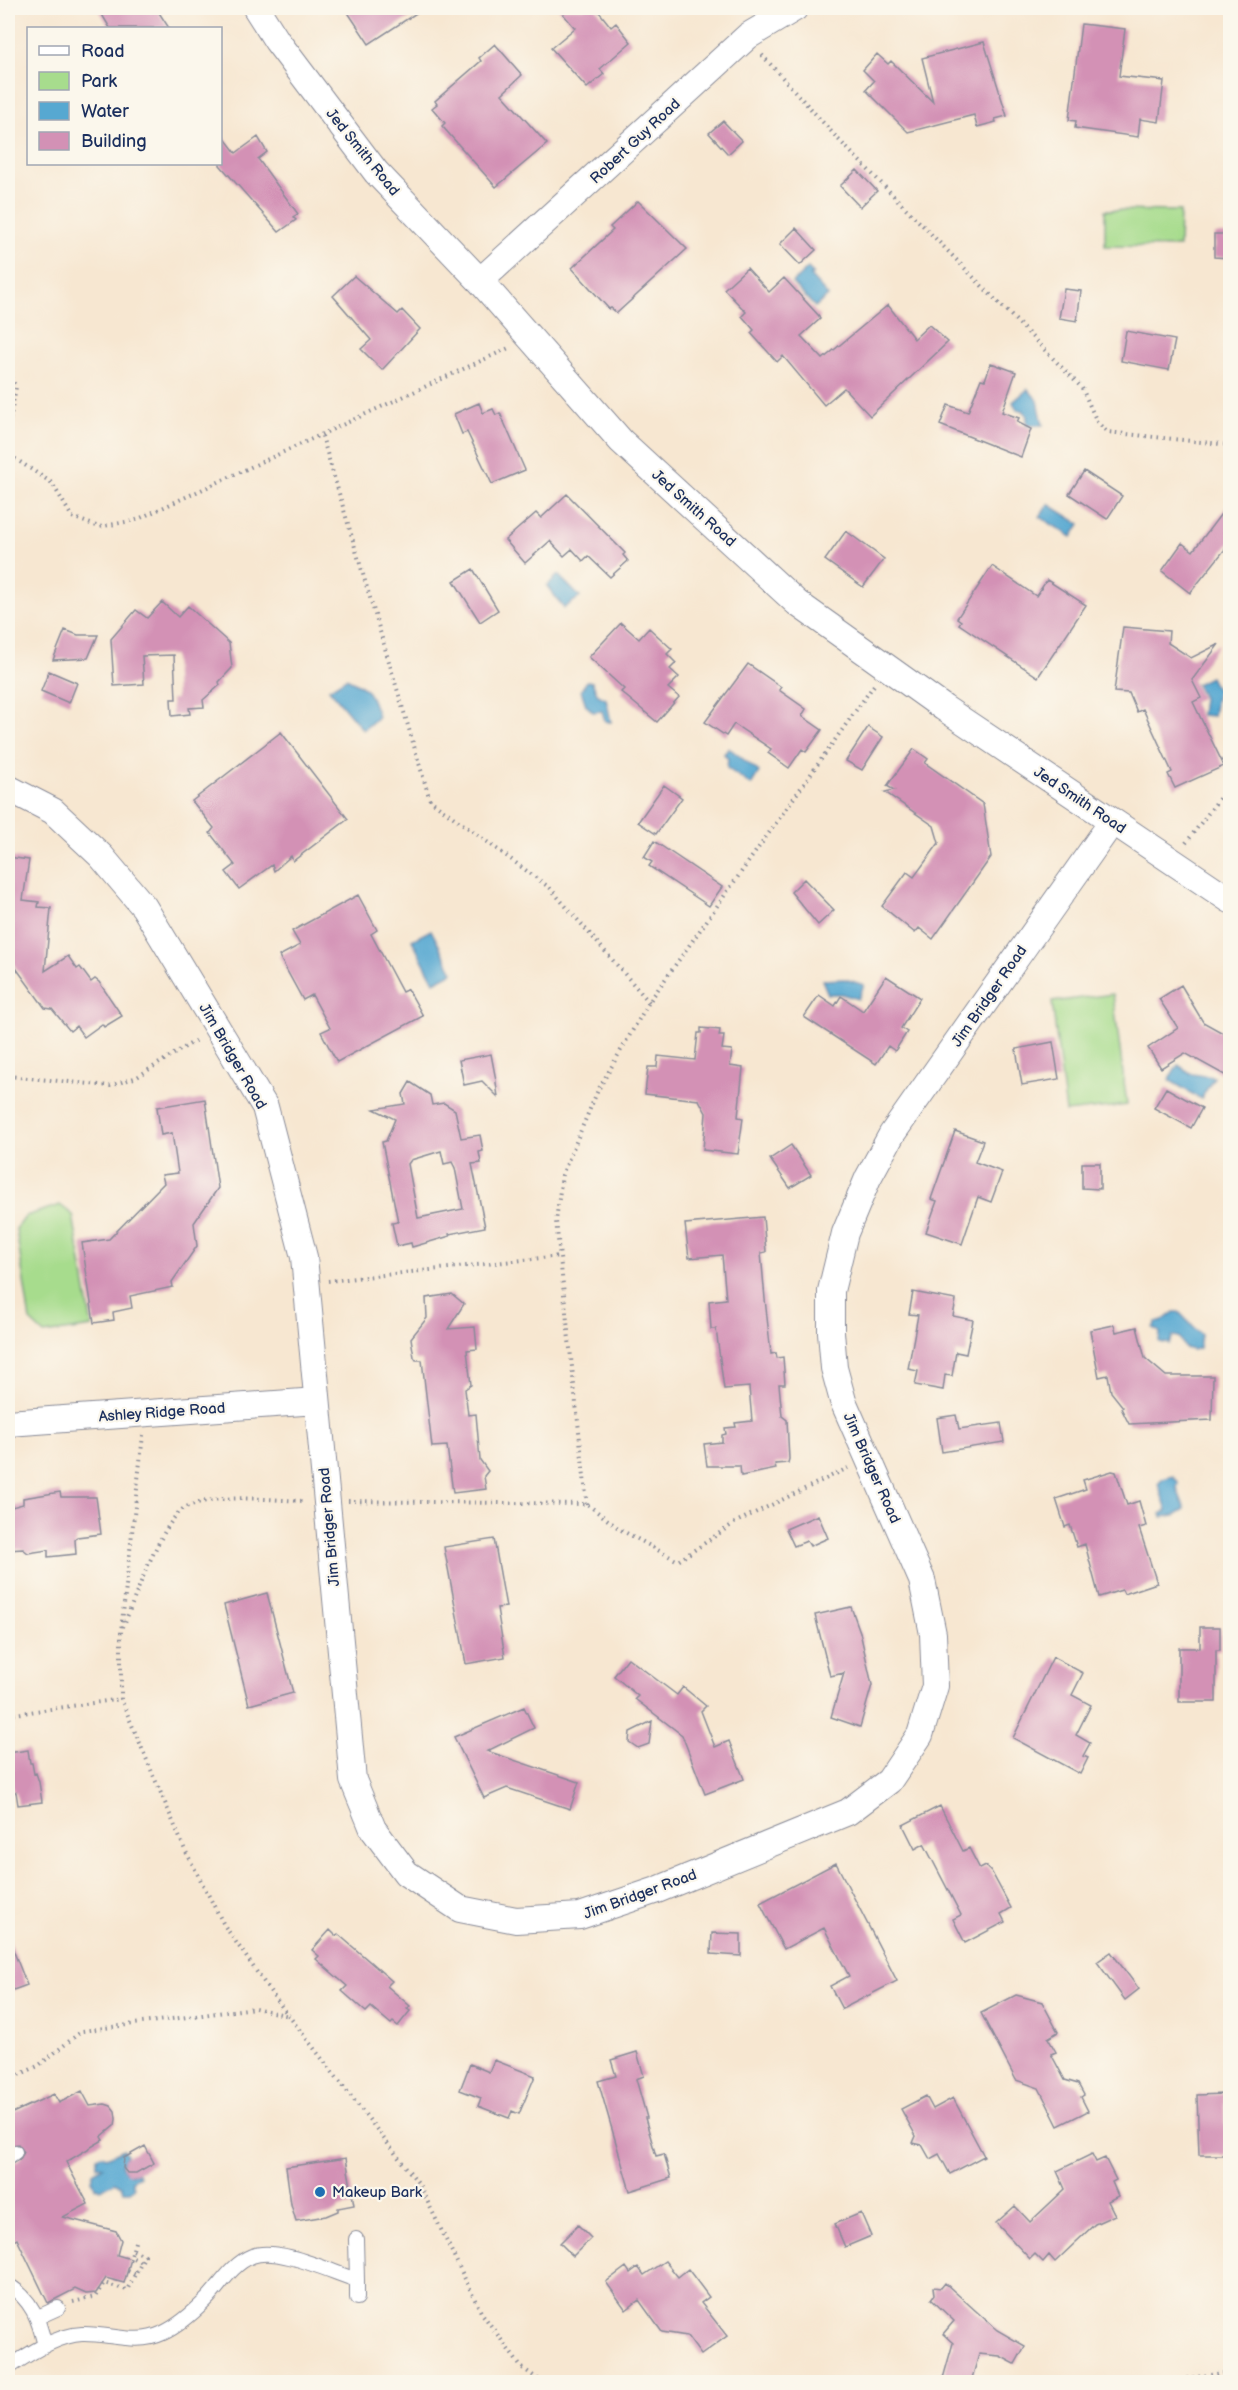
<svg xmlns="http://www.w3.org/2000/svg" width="1238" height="2390" font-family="'Balsamiq Sans',sans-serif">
<rect width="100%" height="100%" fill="#fbf7ec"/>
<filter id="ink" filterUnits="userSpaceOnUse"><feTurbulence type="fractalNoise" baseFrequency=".0167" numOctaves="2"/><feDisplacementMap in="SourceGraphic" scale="12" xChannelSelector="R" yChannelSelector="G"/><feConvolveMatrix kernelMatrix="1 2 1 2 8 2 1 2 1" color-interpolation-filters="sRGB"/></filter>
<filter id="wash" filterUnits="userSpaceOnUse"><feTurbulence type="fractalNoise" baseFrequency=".008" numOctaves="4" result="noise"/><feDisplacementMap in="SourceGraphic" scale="24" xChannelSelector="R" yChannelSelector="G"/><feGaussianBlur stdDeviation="1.35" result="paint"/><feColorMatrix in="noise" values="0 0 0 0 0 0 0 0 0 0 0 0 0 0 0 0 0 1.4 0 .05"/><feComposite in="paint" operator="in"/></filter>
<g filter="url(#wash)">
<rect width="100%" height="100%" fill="#f7e7d1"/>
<path fill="#a7dc8d" stroke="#618676" stroke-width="1.5" d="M 1105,210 L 1180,211 L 1179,247 L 1105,246 Z
M 1113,994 L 1127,1105 L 1066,1112 L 1052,1002 Z
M 60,1205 L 73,1215 L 92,1327 L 44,1334 L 30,1321 L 16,1229 L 26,1216 Z"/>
<path fill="#57a8d1" stroke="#396c98" stroke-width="1.5" d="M 808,268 L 813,274 L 810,276 L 828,296 L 815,307 L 792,283 Z
M 1028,389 L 1038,401 L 1043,425 L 1027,425 L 1027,416 L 1023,410 L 1017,410 L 1013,402 Z
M 1048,504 L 1080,524 L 1072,537 L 1040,517 Z
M 558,575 L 580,597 L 564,608 L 547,586 Z
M 1210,677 L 1217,691 L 1213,716 L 1201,715 L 1203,698 L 1196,684 Z
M 346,678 C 369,688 371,693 378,717 L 363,730 L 329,689 Z
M 587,681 L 592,682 L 598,695 L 606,699 L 611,722 L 605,721 L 602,711 L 593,712 L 586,705 L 581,690 Z
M 729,748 L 759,772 L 751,785 L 727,768 L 728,759 L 724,754 Z
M 431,930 L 453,972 L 434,982 L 412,940 Z
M 845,979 L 864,985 L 858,999 L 842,994 L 828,994 L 822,980 Z
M 1178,1065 L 1192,1074 L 1214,1077 L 1201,1099 L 1169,1080 Z
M 1174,1312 L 1179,1312 L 1201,1335 L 1199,1348 L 1193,1350 L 1185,1348 L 1179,1337 L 1173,1336 L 1169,1344 L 1159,1342 L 1160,1332 L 1153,1328 L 1156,1322 L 1161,1322 Z
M 1173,1476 L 1178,1482 L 1177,1489 L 1185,1509 L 1175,1515 L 1162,1517 L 1161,1514 L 1167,1511 L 1158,1484 L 1163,1479 Z
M 124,2149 L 127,2155 L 121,2165 L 125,2171 L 132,2174 L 138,2173 L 140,2176 L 132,2180 L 134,2188 L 130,2191 L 123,2191 L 121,2186 L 114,2182 L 101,2189 L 95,2186 L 91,2180 L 93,2173 L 103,2167 L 97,2166 L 97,2157 L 101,2155 L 107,2157 Z"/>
<g id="blocks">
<path fill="#d391b5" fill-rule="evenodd" d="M 98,8 L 156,8 L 169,28 L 110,28 Z
M 345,8 L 424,8 L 369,44 Z
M 558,8 L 596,8 L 611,27 L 616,23 L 631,42 L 600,69 L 604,74 L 587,88 L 551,48 L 575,28 Z
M 1081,24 L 1125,29 L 1119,76 L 1164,81 L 1159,122 L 1140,119 L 1138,137 L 1075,128 L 1076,121 L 1069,120 Z
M 984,42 L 1007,116 L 995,119 L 996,122 L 977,127 L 974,115 L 908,132 L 866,90 L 874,81 L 863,70 L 877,54 L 888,64 L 891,61 L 933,102 L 922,58 Z
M 495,44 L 522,75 L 502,94 L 547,144 L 496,187 L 442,126 L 445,123 L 432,108 L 437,104 L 435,101 L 481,61 L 479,58 Z
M 723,121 L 742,141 L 728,154 L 709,133 Z
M 220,132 L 236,153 L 258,137 L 267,152 L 258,159 L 298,214 L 293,217 L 296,220 L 279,232 L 220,165 Z
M 857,170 L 877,191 L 860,207 L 840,186 Z
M 638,201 L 687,249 L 617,313 L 611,308 L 609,309 L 572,268 L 613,230 L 610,227 Z
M 796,228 L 816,250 L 800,265 L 780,244 Z
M 1214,234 L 1230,234 L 1230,258 L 1214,257 Z
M 747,268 L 769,292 L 784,278 L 819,316 L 820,319 L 801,336 L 823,359 L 888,305 L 914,339 L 929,325 L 948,342 L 870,416 L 844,388 L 824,405 L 783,356 L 777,362 L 751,333 L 754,330 L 742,316 L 746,312 L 724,289 Z
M 354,276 L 398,314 L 402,310 L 420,329 L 382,370 L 361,349 L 371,340 L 333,296 Z
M 1064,289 L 1081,291 L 1077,321 L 1059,318 Z
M 1126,331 L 1175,340 L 1169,370 L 1121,361 Z
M 991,363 L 1016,372 L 1002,412 L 1019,418 L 1017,422 L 1031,429 L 1021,457 L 940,425 L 948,405 L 968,412 L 981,379 L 985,380 Z
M 479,403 L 483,413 L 493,409 L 496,415 L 500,413 L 525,470 L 492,484 L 467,432 L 462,434 L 454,414 Z
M 1084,471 L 1122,496 L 1107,519 L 1069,494 Z
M 567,494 L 625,553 L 623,555 L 628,561 L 610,577 L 588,556 L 583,561 L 572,549 L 564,556 L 550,541 L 525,563 L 505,540 L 536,513 L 541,518 Z
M 1230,502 L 1230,543 L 1190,593 L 1162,571 L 1182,543 L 1193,551 Z
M 846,531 L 884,559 L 863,587 L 825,560 Z
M 992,566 L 1036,596 L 1047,580 L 1086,605 L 1038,677 L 959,624 L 961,621 L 957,618 Z
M 473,569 L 498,610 L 480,622 L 454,581 Z
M 162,602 L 178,617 L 188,606 L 229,643 L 232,668 L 219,682 L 220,685 L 203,700 L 204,707 L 189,708 L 190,714 L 172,716 L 171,699 L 176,699 L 174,655 L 142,656 L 144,684 L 114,686 L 111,639 L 136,610 L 147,618 Z
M 621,623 L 639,639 L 649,628 L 672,649 L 667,654 L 676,663 L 670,669 L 679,677 L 668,688 L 679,697 L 657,722 L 621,692 L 624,689 L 589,657 Z
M 1123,627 L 1169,631 L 1168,643 L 1191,658 L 1219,644 L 1192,680 L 1201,698 L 1193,702 L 1224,766 L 1175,788 L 1168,774 L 1172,772 L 1143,709 L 1137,712 L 1129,693 L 1114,692 Z
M 65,630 L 78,635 L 98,635 L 88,658 L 53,660 Z
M 748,664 L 781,687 L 779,690 L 806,709 L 802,716 L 822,730 L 806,752 L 802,749 L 789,768 L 768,753 L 771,749 L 734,724 L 726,736 L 705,722 Z
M 49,671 L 77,683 L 69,703 L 41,691 Z
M 868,727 L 883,737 L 862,770 L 846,761 Z
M 281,732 L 348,819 L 293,861 L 291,856 L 274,871 L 272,865 L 239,889 L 226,872 L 235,865 L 210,833 L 214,828 L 192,801 Z
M 914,749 L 928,759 L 925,763 L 983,804 L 991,857 L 933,939 L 919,928 L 915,933 L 882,906 L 907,872 L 914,877 L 939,843 L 934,826 L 885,792 L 894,790 L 887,786 Z
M 664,785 L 682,798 L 656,834 L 638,822 Z
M 654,841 L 722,887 L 709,906 L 649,866 L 652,862 L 644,857 Z
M 8,857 L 29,860 L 23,900 L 39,902 L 38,907 L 51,908 L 45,971 L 68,956 L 77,969 L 80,967 L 91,982 L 95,979 L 99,982 L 122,1016 L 104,1027 L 102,1024 L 84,1037 L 76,1026 L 70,1031 L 52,1009 L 45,1008 L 8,957 Z
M 804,879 L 834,910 L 818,925 L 791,892 Z
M 358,895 L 377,930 L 371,934 L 402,992 L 408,989 L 423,1016 L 337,1062 L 321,1032 L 330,1028 L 312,995 L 303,1000 L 279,956 L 300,945 L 292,931 Z
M 886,976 L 920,998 L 901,1028 L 907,1032 L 895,1051 L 888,1046 L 876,1064 L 804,1017 L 819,995 L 835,1006 L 841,996 L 863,1011 Z
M 1181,985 L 1203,1022 L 1230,1037 L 1230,1078 L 1185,1053 L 1161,1068 L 1148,1048 L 1178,1028 L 1159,999 Z
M 701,1028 L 720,1030 L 719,1036 L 724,1036 L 722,1049 L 732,1050 L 730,1066 L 743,1068 L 738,1117 L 743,1118 L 738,1154 L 703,1150 L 706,1113 L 699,1100 L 645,1094 L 648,1067 L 657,1067 L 658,1056 L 695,1060 L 698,1033 L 701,1033 Z
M 1053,1042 L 1059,1079 L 1022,1085 L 1016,1049 Z
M 491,1054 L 495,1075 L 498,1097 L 482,1081 L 464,1085 L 459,1060 Z
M 410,1082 L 430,1095 L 432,1105 L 444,1103 L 455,1110 L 461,1138 L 480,1135 L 483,1151 L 479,1152 L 481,1163 L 472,1164 L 485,1227 L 449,1234 L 450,1236 L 412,1247 L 411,1243 L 397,1246 L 392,1223 L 398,1222 L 382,1142 L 386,1141 L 395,1119 L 374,1109 L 405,1104 L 403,1094 ZM 441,1151 L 444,1164 L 452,1162 L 455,1168 L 463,1209 L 418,1218 L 408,1164 L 411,1160 Z
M 1166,1088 L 1202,1108 L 1191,1128 L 1154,1108 Z
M 205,1099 L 218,1188 L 194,1223 L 197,1246 L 172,1282 L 173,1287 L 130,1296 L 132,1308 L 113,1312 L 114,1320 L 94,1323 L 82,1243 L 109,1239 L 164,1183 L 162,1175 L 178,1173 L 172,1133 L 161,1135 L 157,1107 Z
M 955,1131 L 983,1141 L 975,1162 L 1002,1172 L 991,1202 L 978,1197 L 962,1244 L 926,1232 L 937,1201 L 931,1199 Z
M 791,1145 L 811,1175 L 790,1188 L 770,1159 Z
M 1082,1163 L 1100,1163 L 1100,1189 L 1082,1188 Z
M 763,1217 L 766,1252 L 761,1253 L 765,1299 L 771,1354 L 776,1353 L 777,1358 L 783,1357 L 785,1384 L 779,1384 L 782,1416 L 787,1420 L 789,1459 L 788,1463 L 775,1464 L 776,1469 L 741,1476 L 740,1466 L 707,1466 L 704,1444 L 722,1442 L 722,1435 L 726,1434 L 725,1428 L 736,1427 L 735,1423 L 752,1421 L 749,1387 L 724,1389 L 716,1329 L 711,1329 L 709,1301 L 726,1299 L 722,1255 L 689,1258 L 685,1224 Z
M 913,1292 L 956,1300 L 953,1316 L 973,1320 L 966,1354 L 956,1352 L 952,1376 L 945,1375 L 943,1390 L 915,1385 L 918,1371 L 908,1369 L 918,1315 L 909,1314 Z
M 452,1294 L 464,1304 L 448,1329 L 475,1327 L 477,1349 L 467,1350 L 471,1385 L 465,1389 L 468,1415 L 476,1414 L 480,1460 L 488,1471 L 484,1476 L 486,1489 L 453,1493 L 447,1446 L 432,1447 L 422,1360 L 416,1360 L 414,1357 L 411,1338 L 427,1318 L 426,1298 Z
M 1114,1325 L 1116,1332 L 1137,1327 L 1145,1358 L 1166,1376 L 1213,1376 L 1212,1420 L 1129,1424 L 1121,1408 L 1123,1407 L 1111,1392 L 1108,1375 L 1099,1377 L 1090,1330 Z
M 956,1415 L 959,1429 L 1001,1423 L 1004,1442 L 942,1452 L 937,1418 Z
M 1112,1471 L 1116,1472 L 1127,1505 L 1139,1501 L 1146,1526 L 1139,1528 L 1157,1583 L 1124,1594 L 1122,1590 L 1099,1597 L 1085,1544 L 1077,1547 L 1070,1525 L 1065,1527 L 1056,1499 L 1086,1489 L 1083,1480 Z
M 60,1492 L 61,1497 L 96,1497 L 101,1534 L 77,1537 L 75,1540 L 76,1554 L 48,1557 L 48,1550 L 28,1553 L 23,1549 L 8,1550 L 8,1508 L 23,1504 L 23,1498 Z
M 818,1515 L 828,1538 L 810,1546 L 807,1541 L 794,1546 L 786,1529 Z
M 494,1539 L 506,1607 L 497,1608 L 505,1657 L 466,1664 L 444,1547 Z
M 267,1593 L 293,1693 L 249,1705 L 224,1605 Z
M 851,1607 L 860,1632 L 872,1685 L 860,1727 L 831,1717 L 844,1673 L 830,1676 L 815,1615 Z
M 1200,1627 L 1220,1627 L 1220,1650 L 1216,1650 L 1216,1702 L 1179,1702 L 1179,1648 L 1200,1648 Z
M 1053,1657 L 1083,1673 L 1072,1695 L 1091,1705 L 1076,1735 L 1090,1743 L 1083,1756 L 1088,1758 L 1080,1774 L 1013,1738 Z
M 628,1658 L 677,1695 L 683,1687 L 706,1706 L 701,1711 L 715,1747 L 729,1741 L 744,1779 L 705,1794 L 682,1735 L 635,1699 L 638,1696 L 614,1676 Z
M 524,1707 L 534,1728 L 487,1751 L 579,1782 L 570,1809 L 507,1788 L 484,1798 L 454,1737 Z
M 652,1721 L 649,1744 L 638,1748 L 629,1742 L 630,1732 Z
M 28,1750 L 30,1763 L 32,1763 L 34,1774 L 36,1773 L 39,1782 L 42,1802 L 18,1805 L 16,1792 L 13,1792 L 8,1753 Z
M 940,1806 L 963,1851 L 969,1848 L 980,1869 L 986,1866 L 991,1871 L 1011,1908 L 1001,1914 L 1005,1922 L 965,1943 L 953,1919 L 961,1915 L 924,1844 L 915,1849 L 903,1825 Z
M 836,1863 L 897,1981 L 842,2009 L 830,1986 L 849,1976 L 824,1928 L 784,1949 L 760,1903 Z
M 330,1930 L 336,1936 L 338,1934 L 392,1981 L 387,1986 L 410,2006 L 407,2009 L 410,2011 L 398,2026 L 393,2022 L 391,2024 L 371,2007 L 366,2012 L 342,1991 L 347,1986 L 316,1959 L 319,1956 L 312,1950 Z
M 712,1933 L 741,1934 L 741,1956 L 711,1954 Z
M 8,1937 L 27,1985 L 8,1992 Z
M 1111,1952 L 1139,1989 L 1125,2000 L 1097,1962 Z
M 1016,1995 L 1042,2002 L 1058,2032 L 1048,2038 L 1056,2052 L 1051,2054 L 1065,2080 L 1078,2084 L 1084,2095 L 1081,2097 L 1088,2111 L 1058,2126 L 1039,2088 L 1016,2080 L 981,2013 Z
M 637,2052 L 644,2076 L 636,2079 L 647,2118 L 645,2118 L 656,2156 L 664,2154 L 671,2178 L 630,2191 L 598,2081 L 616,2076 L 611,2060 Z
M 494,2060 L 535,2076 L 519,2114 L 512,2111 L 509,2118 L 478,2106 L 481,2098 L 460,2090 L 470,2064 L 489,2072 Z
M 82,2091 L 90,2106 L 105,2104 L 111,2106 L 115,2111 L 116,2119 L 115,2125 L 101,2137 L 103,2140 L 66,2162 L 88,2204 L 63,2217 L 116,2231 L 121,2240 L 117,2255 L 131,2259 L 124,2283 L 106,2278 L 96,2293 L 86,2294 L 75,2289 L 48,2303 L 17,2239 L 8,2244 L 8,2166 L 20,2159 L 24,2152 L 18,2144 L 8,2146 L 8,2115 L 54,2094 L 59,2103 Z
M 1224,2094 L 1226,2155 L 1199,2155 L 1197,2095 Z
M 926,2096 L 933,2109 L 953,2098 L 984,2156 L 950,2174 L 939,2154 L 930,2159 L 922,2145 L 913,2143 L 916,2136 L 901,2109 Z
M 145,2146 L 154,2163 L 136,2173 L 127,2173 L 123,2168 L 124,2158 Z
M 1092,2154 L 1096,2162 L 1105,2158 L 1116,2180 L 1112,2182 L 1118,2196 L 1108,2201 L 1115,2215 L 1095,2224 L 1055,2262 L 1049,2255 L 1043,2262 L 1035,2254 L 1030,2259 L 996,2223 L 1015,2206 L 1030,2222 L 1065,2189 L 1057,2171 Z
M 346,2158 L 354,2205 L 338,2208 L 338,2211 L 326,2216 L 296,2221 L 291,2204 L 286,2167 Z
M 861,2213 L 871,2236 L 845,2247 L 835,2224 Z
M 578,2225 L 591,2238 L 573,2256 L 560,2243 Z
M 665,2261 L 678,2277 L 688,2269 L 709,2297 L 701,2303 L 727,2336 L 701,2355 L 687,2336 L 662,2332 L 639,2300 L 626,2310 L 606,2282 L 626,2267 L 630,2273 L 638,2267 L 644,2275 Z
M 945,2283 L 997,2330 L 1025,2346 L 1015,2364 L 1000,2356 L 979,2354 L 971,2382 L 942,2382 L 953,2343 L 943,2334 L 954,2321 L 931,2299 L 934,2295 L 933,2287 L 941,2288 Z"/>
</g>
</g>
<g filter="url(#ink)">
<use href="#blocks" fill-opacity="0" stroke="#898b98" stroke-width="1.5"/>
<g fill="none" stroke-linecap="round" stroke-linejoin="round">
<defs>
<path id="lane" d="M 8,2157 L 15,2152
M 356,2239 L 357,2280
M 8,2285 C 32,2299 39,2320 45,2346
M 38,2317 L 58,2308
M 8,2368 C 28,2354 57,2335 82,2334 C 110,2333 136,2346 163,2333 C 178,2326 194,2312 206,2300 C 220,2286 232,2264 252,2256 C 278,2246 331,2272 357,2280 L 357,2298"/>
<path id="street" d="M 256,8 L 277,41 L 376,172 L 480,281 L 621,441 L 797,603 L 944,708 L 1230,900
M 480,281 L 748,36 L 795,8
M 8,788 L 53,811 L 101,856 L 144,907 L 265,1107 L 304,1257 L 353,1780 L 373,1829 L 406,1873 L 460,1909 L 516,1920 L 580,1916 L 657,1890 L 848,1812 L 889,1781 L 920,1735 L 935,1686 L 933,1634 L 922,1580 L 843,1401 L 834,1368 L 831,1332 L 831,1291 L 845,1233 L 868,1178 L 892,1134 L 1112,822
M 8,1423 L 317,1401"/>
</defs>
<use href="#lane" stroke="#898b98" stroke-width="16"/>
<use href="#street" stroke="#898b98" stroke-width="28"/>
<path stroke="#898b98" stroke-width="4" stroke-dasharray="1.5 4.5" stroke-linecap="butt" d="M 762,55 L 838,139 L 1082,388 L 1097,422 L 1107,432 L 1230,445
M 8,372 L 16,387 L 8,431
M 322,436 L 430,800 L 550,888 L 649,1002
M 8,449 L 14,458 L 52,483 L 72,517 L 99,527 L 136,520 L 511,347
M 1186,843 L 1230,784
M 8,1076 L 110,1086 L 137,1077 L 198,1039
M 328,1281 L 560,1256
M 143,1435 L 121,1631 L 121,1699 L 185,1850 L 224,1925 L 275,1998 L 419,2184 L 481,2312 L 521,2367 L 542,2382
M 348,1501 L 587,1504 L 621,1530 L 678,1561 L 736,1522 L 848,1468
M 587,1504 L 556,1221 L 562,1175 L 598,1090 L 649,1002 L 874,685
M 123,1627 C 134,1601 162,1519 186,1507 C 217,1493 270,1500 304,1501
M 8,1715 L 121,1699
M 8,2080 L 38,2066 L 82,2031 L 255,2008 L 289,2016
M 135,2242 L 131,2257 L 141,2262
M 128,2271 L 135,2274
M 73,2302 L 95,2297 L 104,2283 L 127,2290 L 145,2255 L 133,2250
M 1163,2382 L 1230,2372"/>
<use href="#lane" stroke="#fff" stroke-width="14"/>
<use href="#street" stroke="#fff" stroke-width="26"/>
</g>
</g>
<circle fill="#1f6fb2" stroke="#fbf7ec" stroke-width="2" cx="320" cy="2192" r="6"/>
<g text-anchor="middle" stroke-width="4.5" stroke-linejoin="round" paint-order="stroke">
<g font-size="15" fill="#1b2f5e" stroke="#fbf7ec">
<text transform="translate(635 141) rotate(-43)" y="5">Robert Guy Road</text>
<text transform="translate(363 152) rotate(51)" y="5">Jed Smith Road</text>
<text transform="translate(694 508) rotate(42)" y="5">Jed Smith Road</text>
<text transform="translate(1080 800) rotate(34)" y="5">Jed Smith Road</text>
<text transform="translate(989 996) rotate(-55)" y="5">Jim Bridger Road</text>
<text transform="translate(233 1056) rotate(60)" y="5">Jim Bridger Road</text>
<text transform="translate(162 1412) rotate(-4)" y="5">Ashley Ridge Road</text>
<text transform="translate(872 1468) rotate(66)" y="5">Jim Bridger Road</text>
<text transform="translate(329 1527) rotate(-95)" y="5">Jim Bridger Road</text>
<text transform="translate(640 1894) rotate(-20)" y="5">Jim Bridger Road</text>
</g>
<g font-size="15" fill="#1b2f5e" stroke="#fbf7ec" text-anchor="start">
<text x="332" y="2197">Makeup Bark</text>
</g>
</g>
<rect width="1238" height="2390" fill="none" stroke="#fbf7ec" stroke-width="30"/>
<rect x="27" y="27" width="195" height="138" fill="#fbf7ec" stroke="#a1a7b3" stroke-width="1.5"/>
<rect x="39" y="46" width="30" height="9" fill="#ffffff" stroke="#a1a7b3" stroke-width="1.5"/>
<text x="81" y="57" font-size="18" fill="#1b2f5e">Road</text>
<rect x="39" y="72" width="30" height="18" fill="#a7dc8d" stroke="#a1a7b3" stroke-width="1.5"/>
<text x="81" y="87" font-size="18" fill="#1b2f5e">Park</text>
<rect x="39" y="102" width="30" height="18" fill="#57a8d1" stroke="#a1a7b3" stroke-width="1.5"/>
<text x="81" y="117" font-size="18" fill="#1b2f5e">Water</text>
<rect x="39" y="132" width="30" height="18" fill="#d391b5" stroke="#a1a7b3" stroke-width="1.5"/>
<text x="81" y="147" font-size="18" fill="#1b2f5e">Building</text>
</svg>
